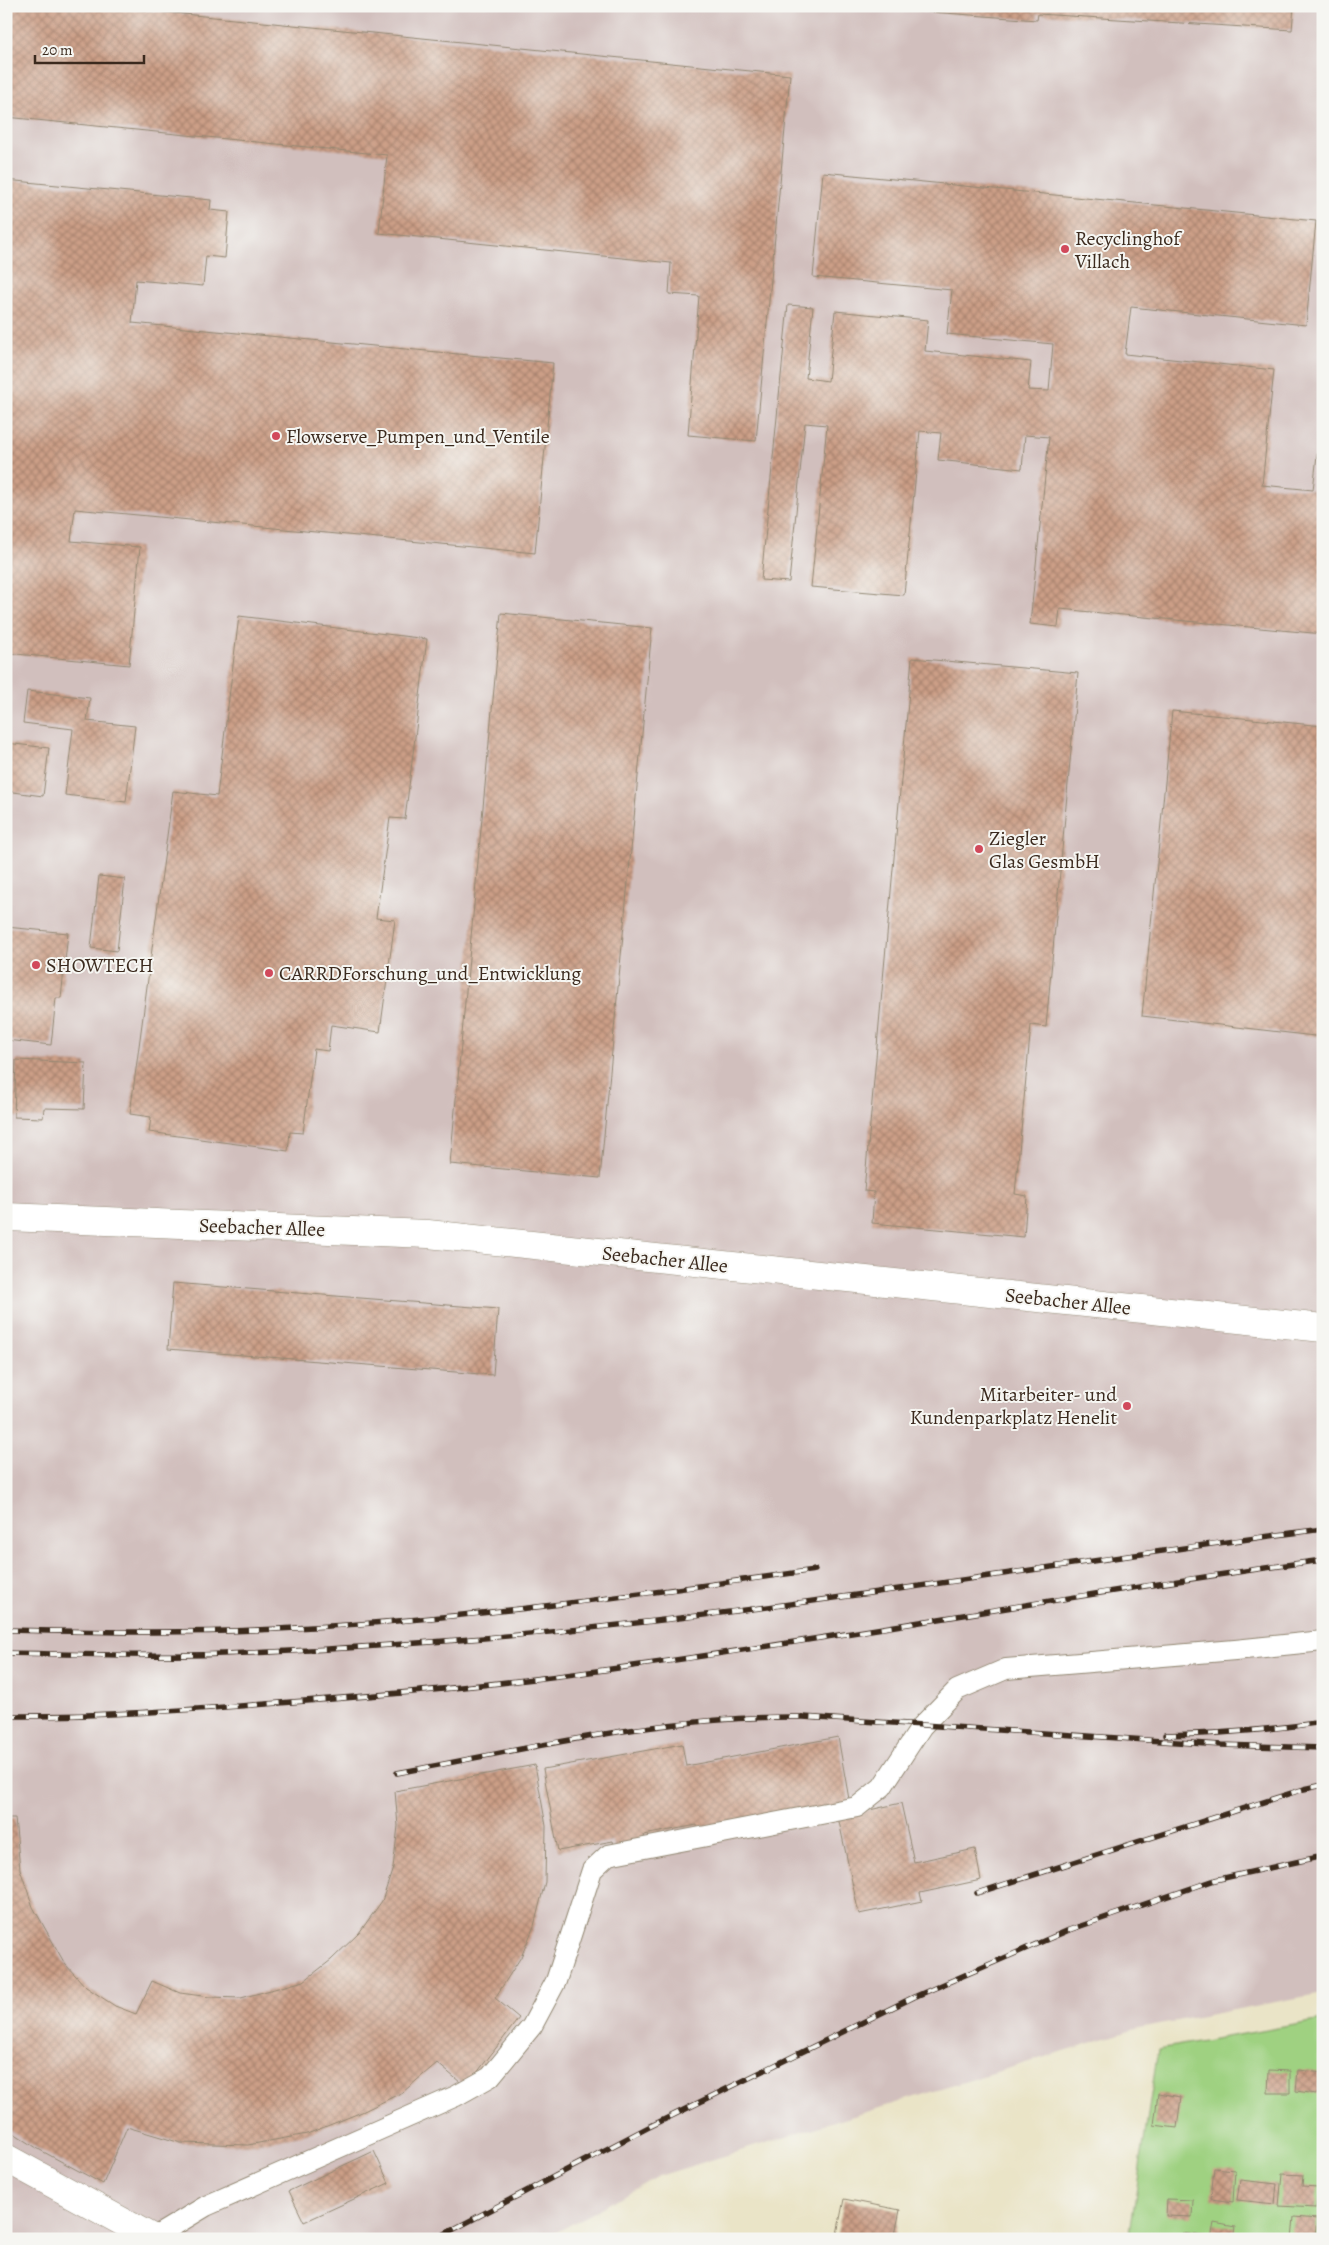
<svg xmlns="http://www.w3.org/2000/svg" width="1329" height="2245" font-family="Alegreya,serif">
<defs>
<pattern id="building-cross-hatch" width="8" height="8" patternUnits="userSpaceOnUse" patternTransform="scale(1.25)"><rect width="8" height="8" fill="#cc9f87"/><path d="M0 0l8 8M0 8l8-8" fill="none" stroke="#a7826e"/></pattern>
</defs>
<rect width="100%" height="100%" fill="#f6f6f2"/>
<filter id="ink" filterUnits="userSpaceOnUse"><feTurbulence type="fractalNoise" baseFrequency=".02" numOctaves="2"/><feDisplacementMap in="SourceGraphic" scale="10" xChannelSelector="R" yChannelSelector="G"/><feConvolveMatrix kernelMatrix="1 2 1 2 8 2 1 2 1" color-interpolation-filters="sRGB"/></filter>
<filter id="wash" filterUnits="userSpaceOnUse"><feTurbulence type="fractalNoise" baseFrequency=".0096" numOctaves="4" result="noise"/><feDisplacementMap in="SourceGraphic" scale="20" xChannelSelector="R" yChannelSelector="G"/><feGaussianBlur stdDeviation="1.12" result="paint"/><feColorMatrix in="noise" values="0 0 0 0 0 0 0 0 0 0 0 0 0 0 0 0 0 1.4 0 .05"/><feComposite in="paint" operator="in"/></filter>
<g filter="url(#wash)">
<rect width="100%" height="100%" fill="#eae4c7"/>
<path fill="#d1bfbd" d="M 6,6 L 1323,6 L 1323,1993 L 1139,2028 L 659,2176 L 544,2239 L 6,2239 Z"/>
<path fill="#9fd181" stroke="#6d7e50" d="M 1323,2020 L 1323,2239 L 1129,2239 L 1158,2049 Z"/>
<g id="blocks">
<path fill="url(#building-cross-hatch)" d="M 6,6 L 104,6 L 790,75 L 756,441 L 688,435 L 699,296 L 669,294 L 671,263 L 379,233 L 387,155 L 6,117 Z
M 852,6 L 1294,6 L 1292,30 L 1038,14 L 1037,20 Z
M 823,172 L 1316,221 L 1306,325 L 1131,307 L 1125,354 L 1274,370 L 1262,485 L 1313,490 L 1323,403 L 1323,634 L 1060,609 L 1058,627 L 1030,624 L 1049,437 L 1025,435 L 1022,469 L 938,460 L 941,433 L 920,431 L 904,595 L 811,587 L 827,425 L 805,423 L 789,582 L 761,580 L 788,305 L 813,307 L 806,378 L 828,381 L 835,311 L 928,320 L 925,351 L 1031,362 L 1028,390 L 1049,391 L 1053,344 L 947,334 L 952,290 L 813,277 Z
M 6,180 L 211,200 L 210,210 L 229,212 L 225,258 L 206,256 L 203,286 L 136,280 L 132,323 L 553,363 L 535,553 L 75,509 L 71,541 L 140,547 L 129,665 L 6,653 Z
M 501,613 L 652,628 L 600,1178 L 450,1164 Z
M 239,616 L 427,639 L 405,819 L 390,818 L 376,918 L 395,920 L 380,1032 L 331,1025 L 328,1051 L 314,1049 L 303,1133 L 290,1132 L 288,1151 L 149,1132 L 151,1117 L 130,1114 L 173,791 L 217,796 Z
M 912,658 L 1078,673 L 1046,1027 L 1031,1025 L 1015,1194 L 1027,1196 L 1024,1237 L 872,1223 L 874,1192 L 864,1191 Z
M 27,691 L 90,698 L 87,721 L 135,726 L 126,802 L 65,795 L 73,729 L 23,723 Z
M 1172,711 L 1323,726 L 1323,1037 L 1142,1016 Z
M 6,743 L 49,748 L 43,796 L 6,791 Z
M 99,876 L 125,879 L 117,951 L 91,948 Z
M 6,927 L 68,933 L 61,998 L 56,998 L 51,1045 L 6,1040 Z
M 16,1060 L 86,1063 L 84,1109 L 44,1108 L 43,1118 L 14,1117 Z
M 173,1283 L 498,1309 L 493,1375 L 168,1349 Z
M 838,1737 L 850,1805 L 698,1832 L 697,1825 L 644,1835 L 646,1844 L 615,1850 L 613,1841 L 558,1851 L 543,1769 L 682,1744 L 686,1766 Z
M 535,1765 L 546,1826 L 545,1882 L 534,1926 L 521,1957 L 495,1998 L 519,2018 L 466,2087 L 437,2063 L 403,2092 L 362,2112 L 307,2134 L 248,2145 L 181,2143 L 127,2127 L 103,2184 L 40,2150 L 6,2128 L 6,1818 L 15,1818 L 20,1869 L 33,1907 L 65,1964 L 86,1987 L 115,2006 L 136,2014 L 152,1981 L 180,1993 L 210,1997 L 241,1998 L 304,1981 L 331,1960 L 359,1933 L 382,1901 L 393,1868 L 398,1826 L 395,1791 Z
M 901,1803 L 914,1862 L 975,1849 L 981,1880 L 920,1893 L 922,1901 L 859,1914 L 838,1817 Z
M 1269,2070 L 1290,2071 L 1290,2093 L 1268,2093 Z
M 1298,2070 L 1323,2073 L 1323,2095 L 1296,2091 Z
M 1158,2093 L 1181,2097 L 1177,2128 L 1154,2125 Z
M 374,2151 L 389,2183 L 304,2222 L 289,2191 Z
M 1214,2168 L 1235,2170 L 1233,2202 L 1211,2199 Z
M 1282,2174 L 1303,2175 L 1302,2186 L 1318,2187 L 1316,2208 L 1279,2206 Z
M 1240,2180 L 1277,2184 L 1275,2204 L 1237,2200 Z
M 844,2199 L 900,2210 L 894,2239 L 836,2239 Z
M 1167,2199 L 1193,2200 L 1192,2217 L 1166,2216 Z
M 1294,2217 L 1317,2219 L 1315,2239 L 1292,2239 Z
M 1214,2223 L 1235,2227 L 1233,2239 L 1211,2239 Z
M 1183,2233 L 1209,2237 L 1209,2239 L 1182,2239 Z"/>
</g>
</g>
<g filter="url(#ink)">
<use href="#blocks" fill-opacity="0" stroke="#928772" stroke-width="1"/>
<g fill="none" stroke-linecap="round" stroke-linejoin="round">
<defs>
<path id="service" d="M 153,2238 L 206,2206 L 456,2096 L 490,2077 L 532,2026 L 556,1981 L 592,1870 L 608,1855 L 857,1807 L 882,1787 L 922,1726 L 957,1690 L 1006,1669 L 1235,1650 L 1323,1641"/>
<path id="minor" d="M 6,2158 L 154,2239"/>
<path id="tertiary" d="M 6,1217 L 428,1234 L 1323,1328"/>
</defs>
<use href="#service" stroke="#928772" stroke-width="22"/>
<use href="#minor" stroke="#928772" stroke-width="29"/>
<use href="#tertiary" stroke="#928772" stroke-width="29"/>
<use href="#service" stroke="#fff" stroke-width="20"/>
<use href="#minor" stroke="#fff" stroke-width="28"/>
<use href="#tertiary" stroke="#fff" stroke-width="28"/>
<defs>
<path id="rail" d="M 6,1630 C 103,1632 200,1634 296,1628 C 470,1619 643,1594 815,1570
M 6,1653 C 66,1654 126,1656 186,1655 C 277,1653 368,1647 458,1640 C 748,1618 1035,1566 1323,1529
M 6,1716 C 97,1717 188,1710 279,1703 C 388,1695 496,1685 604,1670 C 844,1638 1083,1592 1323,1560
M 1165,1735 C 1218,1734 1270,1730 1323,1722
M 397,1773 C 531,1748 666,1715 803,1717 L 1221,1745 L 1323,1748
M 977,1893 L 1304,1789 L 1323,1785
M 435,2239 L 647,2128 L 914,1997 L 1069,1930 L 1215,1880 L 1323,1856"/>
</defs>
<use href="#rail" stroke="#3b2a1e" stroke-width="5.5"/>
<use href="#rail" stroke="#f6f6f2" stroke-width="4" stroke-dasharray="11" stroke-linecap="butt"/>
</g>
</g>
<g fill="#d1495b" stroke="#f6f6f2" stroke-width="2">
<circle cx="1065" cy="249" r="5"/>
<circle cx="276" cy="436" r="5"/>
<circle cx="979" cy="849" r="5"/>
<circle cx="36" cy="965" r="5"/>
<circle cx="269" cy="973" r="5"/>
<circle cx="1127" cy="1406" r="5"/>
</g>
<g text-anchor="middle" stroke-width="4" stroke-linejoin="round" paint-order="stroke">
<g font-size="20" fill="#3b2a1e" stroke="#f6f6f2" text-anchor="start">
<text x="1075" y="245">Recyclinghof<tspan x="1075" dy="23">Villach</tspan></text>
<text x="286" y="443">Flowserve_Pumpen_und_Ventile</text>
<text x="989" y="845">Ziegler<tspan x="989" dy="23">Glas GesmbH</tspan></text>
<text x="46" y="972">SHOWTECH</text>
<text x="279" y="980">CARRDForschung_und_Entwicklung</text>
<text x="1117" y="1401" text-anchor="end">Mitarbeiter- und<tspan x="1117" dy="23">Kundenparkplatz Henelit</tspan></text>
</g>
<g font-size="20" fill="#3b2a1e" stroke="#f6f6f2">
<text transform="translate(262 1227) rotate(2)" y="7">Seebacher Allee</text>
<text transform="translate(665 1259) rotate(6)" y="7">Seebacher Allee</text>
<text transform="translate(1068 1301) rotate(6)" y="7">Seebacher Allee</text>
</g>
</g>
<rect width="1329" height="2245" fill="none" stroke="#f6f6f2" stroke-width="25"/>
<path d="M35 55v8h109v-8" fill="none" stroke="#3b2a1e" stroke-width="2.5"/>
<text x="42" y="55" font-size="15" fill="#3b2a1e" stroke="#f6f6f2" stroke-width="4" paint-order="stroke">20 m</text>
</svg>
